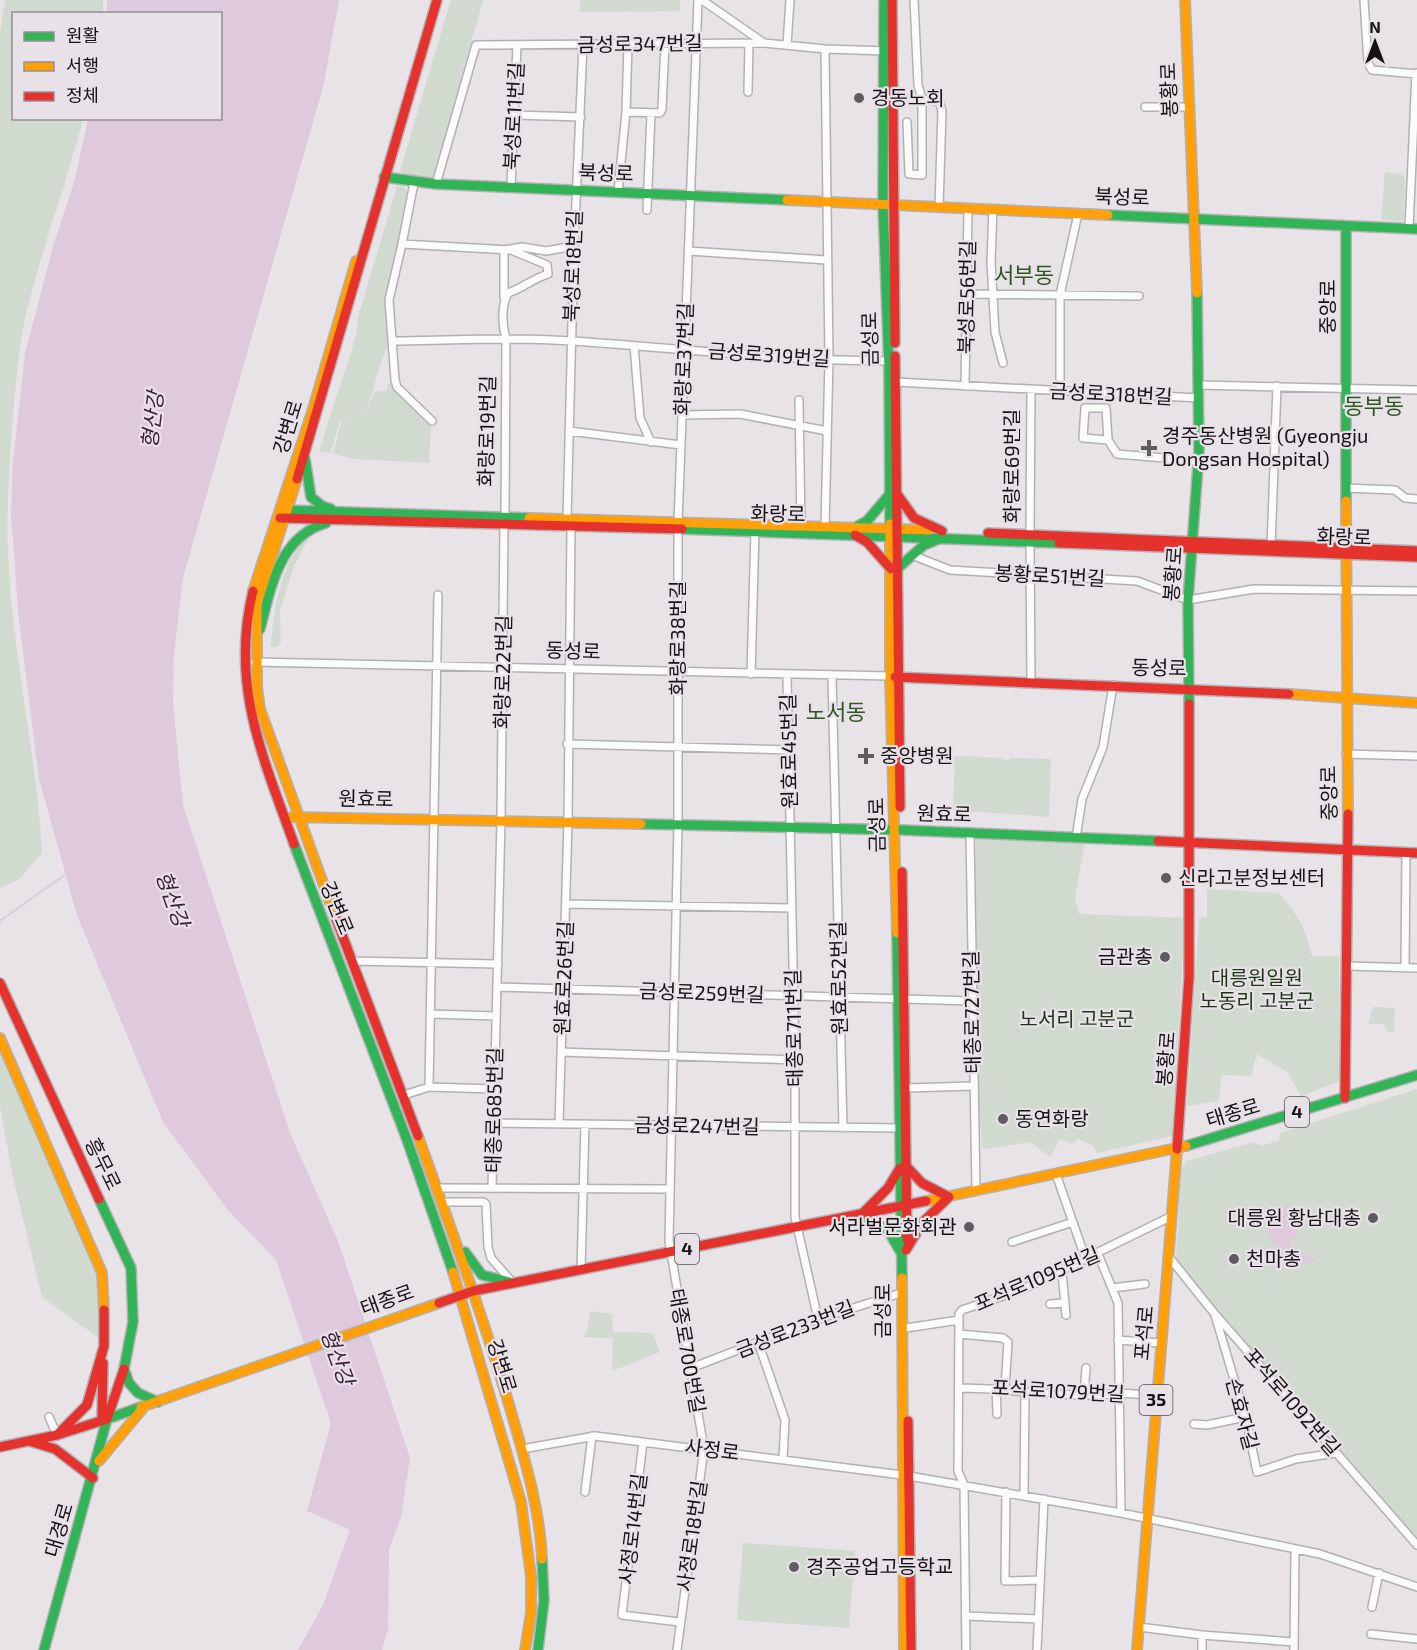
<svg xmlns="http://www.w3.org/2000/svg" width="1417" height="1650" font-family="'Exo 2','Noto Sans KR',sans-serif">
<rect width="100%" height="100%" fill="#e7e3e7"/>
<path fill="#d0dace" d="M 5,0 L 103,0 L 103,13 L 14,14 L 14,118 L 83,119 C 67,180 45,240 29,302 C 19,338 17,377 13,414 C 10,460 6,505 8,551 C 11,652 37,752 42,853 L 19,879 L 0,888 L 0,32 Z
M 451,0 L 483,0 L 433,179 L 403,174 L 400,171 Z
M 580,0 L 680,0 L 680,11 L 580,12 Z
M 1385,172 L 1403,175 L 1405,178 L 1404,219 L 1401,221 L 1381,220 Z
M 397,186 L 404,187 L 409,197 L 386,309 L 391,344 L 385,351 L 363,421 L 374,392 L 386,391 L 388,384 L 394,384 C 400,398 416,416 431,422 L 429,463 L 356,459 L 333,454 L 341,422 L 358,420 L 340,421 L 330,454 L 319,451 L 356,336 L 358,317 Z
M 308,535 L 310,536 L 294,566 L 280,610 L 281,643 L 277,647 L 271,647 C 274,606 280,566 308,535 Z
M 955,756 L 1004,758 L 1004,760 L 1009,761 L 1010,758 L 1051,759 L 1049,817 L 953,810 Z
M 976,837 L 1085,841 L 1075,898 L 1079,914 L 1185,918 L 1172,1136 L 1097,1153 L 1093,1146 L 1078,1138 L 1072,1144 L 1060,1139 L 1050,1157 L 1030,1142 L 986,1149 L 982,1147 L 974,1041 Z
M 1207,889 L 1278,893 C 1297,912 1306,929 1312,956 L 1339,956 L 1340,1081 L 1301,1096 L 1287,1072 L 1257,1054 L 1251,1076 L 1221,1075 L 1219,1101 L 1187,1106 L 1199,918 L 1207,916 Z
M 1373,1007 L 1395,1008 L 1394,1032 L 1388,1032 L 1384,1024 L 1368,1024 Z
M 0,1052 L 99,1274 L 100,1339 L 42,1297 L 13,1178 L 0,1106 Z
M 1417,1089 L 1417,1537 L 1343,1458 L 1176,1261 L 1181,1170 L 1187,1161 L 1254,1142 L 1262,1146 L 1279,1140 L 1280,1133 Z
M 590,1311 L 612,1314 L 613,1332 L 652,1333 L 660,1352 L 612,1371 L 613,1338 L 583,1337 L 587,1333 Z
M 743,1543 L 855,1551 L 849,1628 L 737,1620 Z"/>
<path fill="#decadc" d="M 107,0 L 339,0 L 324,83 L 183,578 L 174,654 L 173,704 L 183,805 L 290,1133 L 338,1241 L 410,1458 L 401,1517 L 389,1550 L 388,1629 L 382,1650 L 298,1650 L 323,1605 L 350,1530 L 307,1511 L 331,1423 L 276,1260 L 227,1209 L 163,1122 L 77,915 L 39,779 L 19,621 L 11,516 L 13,462 L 25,354 L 52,250 L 75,179 L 88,119 L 220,118 L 220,14 L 107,13 Z
M 1286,1206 L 1290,1206 L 1305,1218 L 1290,1244 L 1315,1259 L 1311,1263 L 1284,1264 L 1276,1256 L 1277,1250 L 1265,1228 Z"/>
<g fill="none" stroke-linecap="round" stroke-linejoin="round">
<path stroke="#decadc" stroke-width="2" d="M 0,921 L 66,874"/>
<defs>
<path id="street" d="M 702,0 L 764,43
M 914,0 L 918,85 L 922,99
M 1364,0 L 1368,63 L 1372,70 L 1417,74
M 787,45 L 790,0
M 825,49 L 829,360 L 825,527
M 748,92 L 749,43
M 1145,107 L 1188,107
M 626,112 L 628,44
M 514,115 L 581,117
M 907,122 L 909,174 L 922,175 L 922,99 L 939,101 L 942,111 L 939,207
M 414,183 L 402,244 L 511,250 L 547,265 L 548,274 C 532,279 523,288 508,293 C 501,306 502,325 506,339 L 505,518
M 436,184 L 476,45 L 764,43 L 825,49 L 887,51
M 511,186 L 517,45
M 618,192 L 626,112 L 660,113 L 662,109 L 665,43
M 993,209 L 991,262 L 995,332 L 1003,363
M 647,210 L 651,114
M 1409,228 L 1416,73
M 402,244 L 389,300 L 395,380 L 397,387 L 432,421
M 689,251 L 827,260
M 966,294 L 1139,296
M 504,297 L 504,250 L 522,247 L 546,251 L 574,246
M 394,341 C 453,340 513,337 572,341 C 678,348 785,361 891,361
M 634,346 L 640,418 L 651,442
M 895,380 L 896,382 L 1199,398
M 1199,385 L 1417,390
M 965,386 L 968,208
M 1060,393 L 1060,295 L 1078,214
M 799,400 L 801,526
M 682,415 L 740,414 L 827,431
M 569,431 L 681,445
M 1108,440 L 1106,408 L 1085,408 L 1083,438 L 1108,440 L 1117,454 L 1199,461
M 1345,488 L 1395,490 L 1405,498 L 1417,499
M 567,519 L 574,246 L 583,45
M 678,522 L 698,0
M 1030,534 L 1031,391
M 1030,541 L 1031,683
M 1271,547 L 1277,386
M 912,555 L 950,570 L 1137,581 L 1188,600 L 1254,589 L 1417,591
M 255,662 L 890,676
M 751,674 L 755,531
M 787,676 L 795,1060 L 795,1217 L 818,1319
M 832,677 L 843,1128
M 567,744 L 789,750
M 1346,754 L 1417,756
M 970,833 L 976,1191
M 1076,838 L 1082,799 L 1103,747 L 1113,685
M 566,904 L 792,908
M 351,961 L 498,964
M 1348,966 L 1417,968
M 1405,968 L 1406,853
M 497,987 L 971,1001
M 431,1014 L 496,1016
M 561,1052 L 795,1060
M 429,1087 L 438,595
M 907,1088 L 974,1086
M 404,1095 L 429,1087 L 495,1089
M 494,1123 L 900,1128
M 559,1124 L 568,822 L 571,527
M 1056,1174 L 1086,1260
M 438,1188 L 670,1189
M 492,1188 L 501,820 L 504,524
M 443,1202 L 483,1202 L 486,1204 L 488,1247 L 491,1258 L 513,1283
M 1012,1242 L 1073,1222
M 1098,1254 L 1118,1303 L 1121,1513
M 1169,1257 L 1214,1313 L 1417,1545
M 581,1269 L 585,1124
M 1062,1272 L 1066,1315
M 1112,1288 L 1145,1284
M 1050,1304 L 1065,1303
M 1215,1315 L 1247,1423 L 1257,1472 L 1296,1459 L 1336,1453
M 906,1328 L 959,1320
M 959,1334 L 1003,1338 L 1008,1342 L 1005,1388
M 1118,1340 L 1161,1343
M 758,1342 L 785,1420 L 783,1459
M 691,1368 L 818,1319 L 901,1293
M 959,1388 C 1001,1388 1042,1395 1083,1395 C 1106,1396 1135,1389 1156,1399
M 996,1388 L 997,1414
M 1084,1395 L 1086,1368
M 49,1417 L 57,1435
M 1194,1424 L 1207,1425 L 1245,1417
M 643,1442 L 622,1615 L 679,1622
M 522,1449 L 595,1436 L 902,1475
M 909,1476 L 1121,1513 L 1320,1554 L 1417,1587
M 585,1492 L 592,1436
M 1006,1492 L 1005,1581 L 1040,1580
M 1024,1495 L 1025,1391
M 1372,1607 L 1379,1573
M 966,1616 L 1038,1619
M 1139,1627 L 1202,1635 L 1294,1642
M 1371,1634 L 1417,1639
M 1202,1635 L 1202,1650
M 677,1650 L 704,1449 L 669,1241 L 678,824 L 678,530
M 966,1650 L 964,1485 L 958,1471 L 959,1314 L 962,1310 L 1021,1290 L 1172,1216
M 1037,1650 L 1044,1499
M 1294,1650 L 1295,1551"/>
<path id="fast" d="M 884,0 L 883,204 L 889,368 L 890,524
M 384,177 L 436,184 L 787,200
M 1108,215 L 1417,229
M 1346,226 L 1346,501
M 305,459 L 311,497 L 322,506 L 331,509
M 283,510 L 529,518
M 856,527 L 867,521 L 890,494
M 682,529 L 1059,543
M 898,568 L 924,545 L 939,539
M 260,629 C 271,587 279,537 326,523
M 1189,704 L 1188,600 L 1199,452 L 1197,293
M 641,824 L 901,830 L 1158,841
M 294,844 L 406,1137 L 453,1272
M 897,933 L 902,1278
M 1186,1146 L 1417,1075
M 99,1199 L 131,1268 L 133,1322 L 124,1369 L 129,1383 L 138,1393 L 158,1402
M 861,1215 L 888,1230 L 900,1251
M 465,1252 L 482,1275 L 513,1283
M 44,1650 L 107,1419 L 141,1407
M 538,1650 L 544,1600 L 542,1559"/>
<path id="slow" d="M 1185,0 L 1197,293
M 787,200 L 1108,215
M 297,479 L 257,603 L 257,687 L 260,709 L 335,916
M 1346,501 L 1348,814
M 529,518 L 929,530
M 890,524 L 890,676 L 897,933
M 253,591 L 313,409 L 356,261
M 1289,694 L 1417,703
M 292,817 L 641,824
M 0,1038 L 102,1273 L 104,1310
M 418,1136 C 450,1226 483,1316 510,1408 C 524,1457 540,1508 542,1559
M 926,1201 L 1186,1146
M 453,1272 L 521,1502 L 531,1576 L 531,1613 L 525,1650
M 902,1278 L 904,1650
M 141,1407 L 439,1303
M 99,1461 L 144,1407
M 1137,1650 L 1177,1149"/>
<path id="jam" d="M 892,0 L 895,343
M 895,356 L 900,807
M 297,479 L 437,0
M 897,494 L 914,518 L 942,531
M 280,518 L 682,529
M 988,533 L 1417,551
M 855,535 L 867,542 L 891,569
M 1059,543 L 1417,557
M 253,591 C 230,685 263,757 294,844
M 895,677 L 1289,694
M 1158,841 L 1417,853
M 902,872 L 907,1239
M 335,916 L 418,1136
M 0,983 L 99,1199
M 1345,1098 L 1348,814
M 1177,1149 L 1189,977 L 1189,704
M 907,1167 L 922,1183 L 949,1197
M 861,1215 L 888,1188 L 900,1168
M 906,1250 L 923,1222 L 949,1197
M 439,1303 L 473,1291 L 926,1201
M 102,1421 L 103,1363
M 908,1421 L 911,1650
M 57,1435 L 87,1405 L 104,1346 L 104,1310
M 29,1441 L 55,1449 L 93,1478
M 0,1447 L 57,1435 L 107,1419 L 124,1369"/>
</defs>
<use href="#street" stroke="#b3b0b3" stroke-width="10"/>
<use href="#fast" stroke="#b3b0b3" stroke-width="12"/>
<use href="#slow" stroke="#b3b0b3" stroke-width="12"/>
<use href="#jam" stroke="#b3b0b3" stroke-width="12"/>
<use href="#street" stroke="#fbfbfb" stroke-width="7"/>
<use href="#fast" stroke="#30b455" stroke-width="9"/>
<use href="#slow" stroke="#ff9f0a" stroke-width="9"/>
<use href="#jam" stroke="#e5322d" stroke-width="9"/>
</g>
<g fill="#5f5c5f" stroke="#e9e1e8" stroke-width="2">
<circle cx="859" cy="98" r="6"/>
<path d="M1146 439h6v6h6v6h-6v6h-6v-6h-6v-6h6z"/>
<path d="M863 747h6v6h6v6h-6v6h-6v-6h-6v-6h6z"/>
<circle cx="1166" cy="878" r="6"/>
<circle cx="1165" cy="957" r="6"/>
<circle cx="1003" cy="1119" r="6"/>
<circle cx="1373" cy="1218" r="6"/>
<circle cx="969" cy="1227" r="6"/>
<circle cx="1234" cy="1259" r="6"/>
<circle cx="794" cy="1567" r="6"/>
</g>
<g text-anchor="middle" stroke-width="4.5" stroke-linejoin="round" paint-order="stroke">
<g fill="#e9e1e8" stroke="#555155" stroke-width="1.5">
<rect x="1285" y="1097" width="24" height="30" rx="4.5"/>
<rect x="675" y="1234" width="24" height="30" rx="4.5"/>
<rect x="1139.5" y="1385" width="33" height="30" rx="4.5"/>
</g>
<g font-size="18" font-weight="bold" fill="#161316">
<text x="1297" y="1118">4</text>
<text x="687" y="1255">4</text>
<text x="1156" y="1406">35</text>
</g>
<g font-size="20" fill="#161316" stroke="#e9e1e8">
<text transform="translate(640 44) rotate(-1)" y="7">금성로347번길</text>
<text transform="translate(1169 90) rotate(-92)" y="7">봉황로</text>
<text transform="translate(514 116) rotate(-87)" y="7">북성로11번길</text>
<text transform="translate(606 173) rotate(2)" y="7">북성로</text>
<text transform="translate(1122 197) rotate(2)" y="7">북성로</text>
<text transform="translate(573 266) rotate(-88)" y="7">북성로18번길</text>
<text transform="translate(967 297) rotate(-89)" y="7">북성로56번길</text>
<text transform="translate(1328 307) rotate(-90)" y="7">중앙로</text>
<text transform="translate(870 339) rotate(-91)" y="7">금성로</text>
<text transform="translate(769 355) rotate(4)" y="7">금성로319번길</text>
<text transform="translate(684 359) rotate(-88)" y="7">화랑로37번길</text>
<text transform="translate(1111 394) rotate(3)" y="7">금성로318번길</text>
<text transform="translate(288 427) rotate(-73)" y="7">강변로</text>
<text transform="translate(487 431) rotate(-89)" y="7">화랑로19번길</text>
<text transform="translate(1012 466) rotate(-90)" y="7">화랑로69번길</text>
<text transform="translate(778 514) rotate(1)" y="7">화랑로</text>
<text transform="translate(1344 537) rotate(2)" y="7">화랑로</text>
<text transform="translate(1173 574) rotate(-86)" y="7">봉황로</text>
<text transform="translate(1050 576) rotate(3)" y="7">봉황로51번길</text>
<text transform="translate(678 638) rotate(-90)" y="7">화랑로38번길</text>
<text transform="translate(573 651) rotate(2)" y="7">동성로</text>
<text transform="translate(1159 668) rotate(1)" y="7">동성로</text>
<text transform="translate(503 672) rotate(-89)" y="7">화랑로22번길</text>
<text transform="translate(789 751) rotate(-91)" y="7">원효로45번길</text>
<text transform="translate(1329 793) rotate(-91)" y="7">중앙로</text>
<text transform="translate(366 799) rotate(1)" y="7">원효로</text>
<text transform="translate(944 814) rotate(2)" y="7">원효로</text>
<text transform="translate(877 825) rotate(-91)" y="7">금성로</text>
<text transform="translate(337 908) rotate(68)" y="7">강변로</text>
<text transform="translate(564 978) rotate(-88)" y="7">원효로26번길</text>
<text transform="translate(839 978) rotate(-91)" y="7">원효로52번길</text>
<text transform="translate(702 993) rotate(2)" y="7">금성로259번길</text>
<text transform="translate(972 1012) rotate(-91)" y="7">태종로727번길</text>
<text transform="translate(794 1028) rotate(-91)" y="7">태종로711번길</text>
<text transform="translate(1166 1059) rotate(-86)" y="7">봉황로</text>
<text transform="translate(494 1110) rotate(-89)" y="7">태종로685번길</text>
<text transform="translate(1233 1113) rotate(-17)" y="7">태종로</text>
<text transform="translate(697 1126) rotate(1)" y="7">금성로247번길</text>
<text transform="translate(103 1164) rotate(64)" y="7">흥무로</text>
<text transform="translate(1037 1279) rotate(-23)" y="7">포석로1095번길</text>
<text transform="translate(387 1300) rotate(-20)" y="7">태종로</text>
<text transform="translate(883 1311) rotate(-90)" y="7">금성로</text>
<text transform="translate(795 1329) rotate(-21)" y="7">금성로233번길</text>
<text transform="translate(1144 1333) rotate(-85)" y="7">포석로</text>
<text transform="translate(687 1351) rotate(80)" y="7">태종로700번길</text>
<text transform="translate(502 1366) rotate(73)" y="7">강변로</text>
<text transform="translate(1058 1391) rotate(3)" y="7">포석로1079번길</text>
<text transform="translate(1292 1402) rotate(49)" y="7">포석로1092번길</text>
<text transform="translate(1242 1414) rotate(75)" y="7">손효자길</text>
<text transform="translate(712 1450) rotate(7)" y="7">사정로</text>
<text transform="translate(633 1529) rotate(-83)" y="7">사정로14번길</text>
<text transform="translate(59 1530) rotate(-74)" y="7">대경로</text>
<text transform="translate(692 1536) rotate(-82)" y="7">사정로18번길</text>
</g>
<g font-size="20" fill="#161316" stroke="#e9e1e8" text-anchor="start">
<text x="871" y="105">경동노회</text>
<text x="1162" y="443">경주동산병원 (Gyeongju<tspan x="1162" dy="23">Dongsan Hospital)</tspan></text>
<text x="880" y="763">중앙병원</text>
<text x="1178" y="885">신라고분정보센터</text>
<text x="1153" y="964" text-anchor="end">금관총</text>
<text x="1015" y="1126">동연화랑</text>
<text x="1361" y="1225" text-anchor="end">대릉원 황남대총</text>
<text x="957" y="1234" text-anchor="end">서라벌문화회관</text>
<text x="1246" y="1266">천마총</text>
<text x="806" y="1574">경주공업고등학교</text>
</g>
<g font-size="20" fill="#193812" stroke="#e9e1e8">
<text x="1257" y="985">대릉원일원<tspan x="1257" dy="23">노동리 고분군</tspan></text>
<text x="1077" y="1026">노서리 고분군</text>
</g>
<g font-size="21" font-style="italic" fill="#3c1a3b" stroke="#e9e1e8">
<text transform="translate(153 420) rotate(-83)" y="7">형산강</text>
<text transform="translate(172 899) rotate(70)" y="7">형산강</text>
<text transform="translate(337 1357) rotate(70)" y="7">형산강</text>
</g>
<g font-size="22" fill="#2c5921" stroke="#e9e1e8">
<text x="1024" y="283">서부동</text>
<text x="1374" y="414">동부동</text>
<text x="836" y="720">노서동</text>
</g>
</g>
<rect x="12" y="12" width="210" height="108" fill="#e9e1e8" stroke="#958f94" stroke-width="1.5"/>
<rect x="24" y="32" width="30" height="9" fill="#30b455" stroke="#958f94" stroke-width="1.5"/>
<text x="66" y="42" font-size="18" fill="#161316">원활</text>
<rect x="24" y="62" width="30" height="9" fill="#ff9f0a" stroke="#958f94" stroke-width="1.5"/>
<text x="66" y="72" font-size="18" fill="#161316">서행</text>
<rect x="24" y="92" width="30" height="9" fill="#e5322d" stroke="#958f94" stroke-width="1.5"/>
<text x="66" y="102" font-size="18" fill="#161316">정체</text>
<g transform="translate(1375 42)" stroke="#e9e1e8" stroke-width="4.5" paint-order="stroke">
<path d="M0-4.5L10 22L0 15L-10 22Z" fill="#161316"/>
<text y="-9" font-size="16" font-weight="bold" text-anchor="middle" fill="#161316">N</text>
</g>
</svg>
